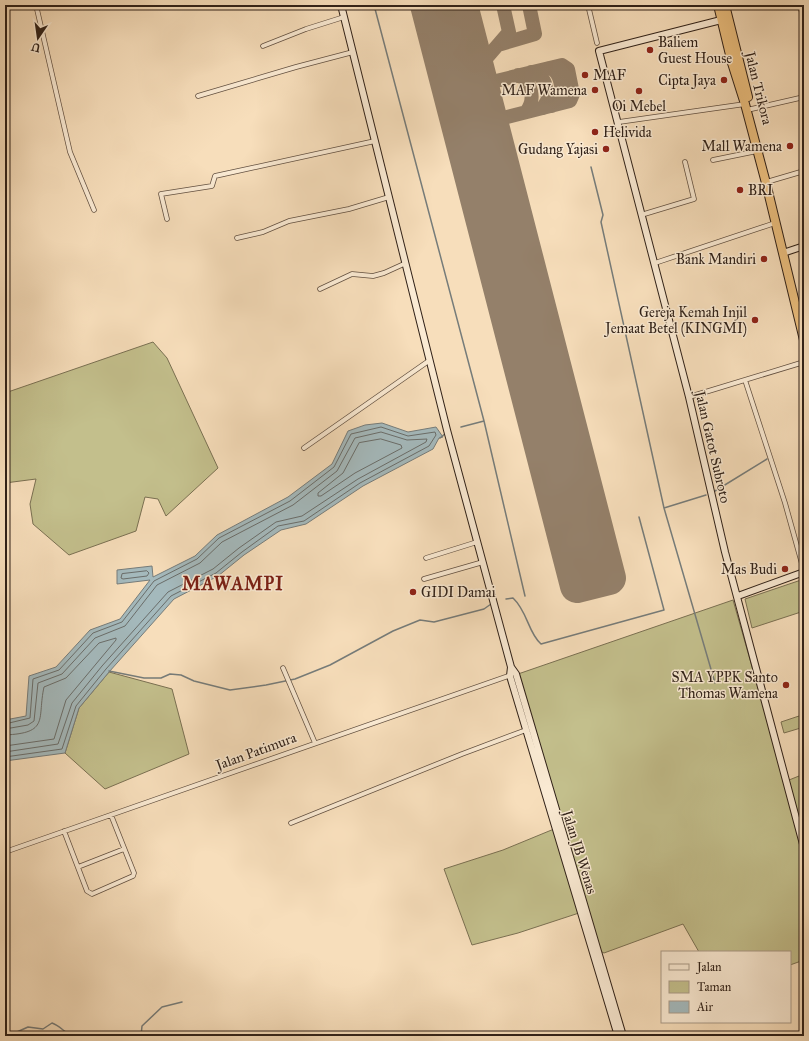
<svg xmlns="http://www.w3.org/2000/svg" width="809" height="1041" font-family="'IM FELL Great Primer',serif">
<rect width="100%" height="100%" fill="#f7debb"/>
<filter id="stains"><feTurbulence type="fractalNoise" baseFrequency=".005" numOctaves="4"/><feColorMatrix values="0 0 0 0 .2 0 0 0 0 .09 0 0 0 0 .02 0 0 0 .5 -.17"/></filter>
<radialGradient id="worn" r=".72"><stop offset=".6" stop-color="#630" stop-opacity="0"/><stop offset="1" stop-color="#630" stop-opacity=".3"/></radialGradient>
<path fill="#c3bf8c" stroke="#7a7052" d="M 153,342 L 167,358 L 218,468 L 166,516 L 158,499 L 145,497 L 136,531 L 69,555 L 33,524 L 30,504 L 36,479 L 5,483 L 5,393 Z
M 804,579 L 804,611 L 752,628 L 745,599 Z
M 733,600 L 804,849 L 804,960 L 790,965 L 790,952 L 699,952 L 683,924 L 604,953 L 600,951 L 518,674 Z
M 109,672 L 172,689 L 189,754 L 105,789 L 65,753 L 79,708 Z
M 802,715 L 804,727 L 784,733 L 781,722 Z
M 804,774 L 804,846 L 789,780 Z
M 554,829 L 579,913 L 518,933 L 472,945 L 444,869 L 503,850 Z"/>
<path fill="#a4b9bc" stroke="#767c7a" d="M 382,423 L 408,432 L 436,427 L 443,437 L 439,438 L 433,449 L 363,486 L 306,524 L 281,530 L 244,555 L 218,576 L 174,599 L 109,672 L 79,708 L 65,753 L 5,761 L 5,720 L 26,716 L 29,676 L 56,667 L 90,630 L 120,619 L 150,580 L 117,584 L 117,570 L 152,566 L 153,577 L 195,556 L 217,535 L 288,497 L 332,464 L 348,431 L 365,425 Z"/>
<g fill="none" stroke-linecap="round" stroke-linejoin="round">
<path stroke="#6a6d6a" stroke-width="1" d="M 381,439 L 401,445 L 402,448 L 355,473 L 321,496 L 318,496 L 318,493 L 343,473 L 359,443 Z
M 147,571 L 149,573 L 147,576 L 123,579 L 121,578 L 122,574 Z
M 5,724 L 30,718 L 33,679 L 59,670 L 93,633 L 122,622 L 154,581 L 197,559 L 219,538 L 290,501 L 334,467 L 351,434 L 381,427 L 408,436 L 435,432 L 436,435 L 429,446 L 360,483 L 304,521 L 278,526 L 242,552 L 216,573 L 171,596 L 106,669 L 76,706 L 62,749 L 5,757
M 5,729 L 28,725 L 34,721 L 38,683 L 62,674 L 95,638 L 125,626 L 157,585 L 200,563 L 222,542 L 293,505 L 337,471 L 355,438 L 381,432 L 407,440 L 427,439 L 426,442 L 358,479 L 302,516 L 276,522 L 239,548 L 213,569 L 168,592 L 102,666 L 72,703 L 58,744 L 5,752
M 5,735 C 50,733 37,719 44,687 L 66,678 L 99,643 L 116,638 L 116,640 L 66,700 L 54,739 L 5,746"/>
<path stroke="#767c7a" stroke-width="1.5" d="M 374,5 L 484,421 L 525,596
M 591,167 L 603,215 L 601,222 L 664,508 L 715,683
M 461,427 L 484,421
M 440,438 L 446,433
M 715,491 L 767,459
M 664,508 L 706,495
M 506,599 L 513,598 C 528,612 528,633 541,644 L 664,610 L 639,517
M 109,671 L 144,678 L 161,678 L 170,674 L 181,675 L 194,681 L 230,690 L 266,685 L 295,679 L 330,665 L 393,631 L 420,620 L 434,622 L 484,609 L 491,604
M 8,1036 L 28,1027 L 43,1029 L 52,1023 C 61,1026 65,1034 74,1036
M 141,1036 L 142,1026 L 162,1007 L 182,1002"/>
<path stroke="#94806a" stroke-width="14" d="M 498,45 L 535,34 L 529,5
M 458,53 C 464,63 471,66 482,62
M 549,68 C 561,71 563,90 560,100 L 552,106
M 531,72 C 546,76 546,85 548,99 L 543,108
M 518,75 C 532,81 536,100 526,112
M 465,83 L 509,32 L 503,5
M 467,88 L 562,65 L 568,69 L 573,94 L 570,101 L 476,125"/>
<path stroke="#94806a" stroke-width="34" d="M 427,5 L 577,586 L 609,578 L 461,5"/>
<defs>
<path id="street" d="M 36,5 L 70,152 L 94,210
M 588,5 L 597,43
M 800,5 L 804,21
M 263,46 L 306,29 L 344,17
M 198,96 L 296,67 L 353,52
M 747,110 L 804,97
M 619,122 L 745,104
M 713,160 L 762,150
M 770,181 L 804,171
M 641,215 L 694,199 L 685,162
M 167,219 L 161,194 L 212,186 L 215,176 L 375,141
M 237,238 L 263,232 L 289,221 L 349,209 L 389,197
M 655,263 L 775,223
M 320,289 L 352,274 L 373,276 L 384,273 L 406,263
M 745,380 L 785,503 L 804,571
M 689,397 L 804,362
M 304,448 L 430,360
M 426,558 L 477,542
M 424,579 L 483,562
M 283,668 L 315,743
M 291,823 L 462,754 L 526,730
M 64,831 L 87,891 L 92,894 L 133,876 L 134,873 L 111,815
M 5,852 L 511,675
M 78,867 L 124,849"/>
<path id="secondary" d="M 341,5 L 447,430 L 511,667 L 516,674 L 623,1036
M 725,19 L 599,51 L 689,397 L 725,552 L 804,848
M 783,253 L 804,246
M 738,596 L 804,572
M 511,667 L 510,676 L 618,1036"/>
<path id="highway" d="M 718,5 L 732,63 L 745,104 L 766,183 L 804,340
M 725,5 L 748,97"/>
</defs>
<use href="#street" stroke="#625041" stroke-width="5.5"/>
<use href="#secondary" stroke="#302118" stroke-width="8"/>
<use href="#highway" stroke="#302118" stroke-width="10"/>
<use href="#street" stroke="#faead3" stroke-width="4"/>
<use href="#secondary" stroke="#faead3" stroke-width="6"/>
<use href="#highway" stroke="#ecbf7e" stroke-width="8"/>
</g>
<g fill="#8f2418" stroke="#faead3" stroke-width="1.5">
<circle cx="650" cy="50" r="4"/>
<circle cx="585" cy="75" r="4"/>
<circle cx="724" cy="80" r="4"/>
<circle cx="595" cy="90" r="4"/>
<circle cx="639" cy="91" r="4"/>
<circle cx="595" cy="132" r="4"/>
<circle cx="790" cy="146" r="4"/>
<circle cx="606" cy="149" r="4"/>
<circle cx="740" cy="190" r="4"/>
<circle cx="764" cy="259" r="4"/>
<circle cx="755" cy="320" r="4"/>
<circle cx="785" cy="569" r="4"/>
<circle cx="413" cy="592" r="4"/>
<circle cx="786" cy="685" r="4"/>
</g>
<g text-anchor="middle" stroke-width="3" stroke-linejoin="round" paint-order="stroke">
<g font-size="14" fill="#302118" stroke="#faead3" text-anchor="end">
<text x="658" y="47" text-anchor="start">Baliem<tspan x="658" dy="16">Guest House</tspan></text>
<text x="593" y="80" text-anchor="start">MAF</text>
<text x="716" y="85">Cipta Jaya</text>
<text x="587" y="95">MAF Wamena</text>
<text x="639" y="111" text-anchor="middle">Oi Mebel</text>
<text x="603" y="137" text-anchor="start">Helivida</text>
<text x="782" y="151">Mall Wamena</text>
<text x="598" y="154">Gudang Yajasi</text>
<text x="748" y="195" text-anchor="start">BRI</text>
<text x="756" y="264">Bank Mandiri</text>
<text x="747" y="317">Gereja Kemah Injil<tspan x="747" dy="16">Jemaat Betel (KINGMI)</tspan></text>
<text x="777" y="574">Mas Budi</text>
<text x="421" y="597" text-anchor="start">GIDI Damai</text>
<text x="778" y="682">SMA YPPK Santo<tspan x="778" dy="16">Thomas Wamena</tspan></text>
</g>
<g font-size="14" fill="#302118" stroke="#faead3">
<text transform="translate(759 88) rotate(76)" y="5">Jalan Trikora</text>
<text transform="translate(713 447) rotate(77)" y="5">Jalan Gatot Subroto</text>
<text transform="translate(256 751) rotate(-20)" y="5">Jalan Patimura</text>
<text transform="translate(580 852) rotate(73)" y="5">Jalan JB Wenas</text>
</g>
<g font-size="18" font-weight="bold" letter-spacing="1" fill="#7a1f14" stroke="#faead3">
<text x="233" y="590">MAWAMPI</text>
</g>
</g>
<rect width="809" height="1041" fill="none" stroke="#f7debb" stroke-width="20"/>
<rect x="6" y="6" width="797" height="1029" fill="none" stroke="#302118" stroke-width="2"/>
<rect x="10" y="10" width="789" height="1021" fill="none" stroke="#302118"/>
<rect x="661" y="951" width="130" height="72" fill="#faead3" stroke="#a99a88"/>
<rect x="669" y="964" width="20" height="6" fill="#faead3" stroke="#a99a88"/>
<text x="697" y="971" font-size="12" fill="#302118">Jalan</text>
<rect x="669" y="981" width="20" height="12" fill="#c3bf8c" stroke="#a99a88"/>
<text x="697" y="991" font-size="12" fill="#302118">Taman</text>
<rect x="669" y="1001" width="20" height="12" fill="#a4b9bc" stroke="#a99a88"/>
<text x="697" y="1011" font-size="12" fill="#302118">Air</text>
<g transform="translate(38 38) rotate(193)" stroke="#faead3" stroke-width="3" paint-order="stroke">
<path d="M0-3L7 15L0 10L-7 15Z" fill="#302118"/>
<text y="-6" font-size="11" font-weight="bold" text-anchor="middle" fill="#302118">U</text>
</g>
<rect width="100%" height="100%" filter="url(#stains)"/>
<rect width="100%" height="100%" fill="url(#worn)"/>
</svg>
